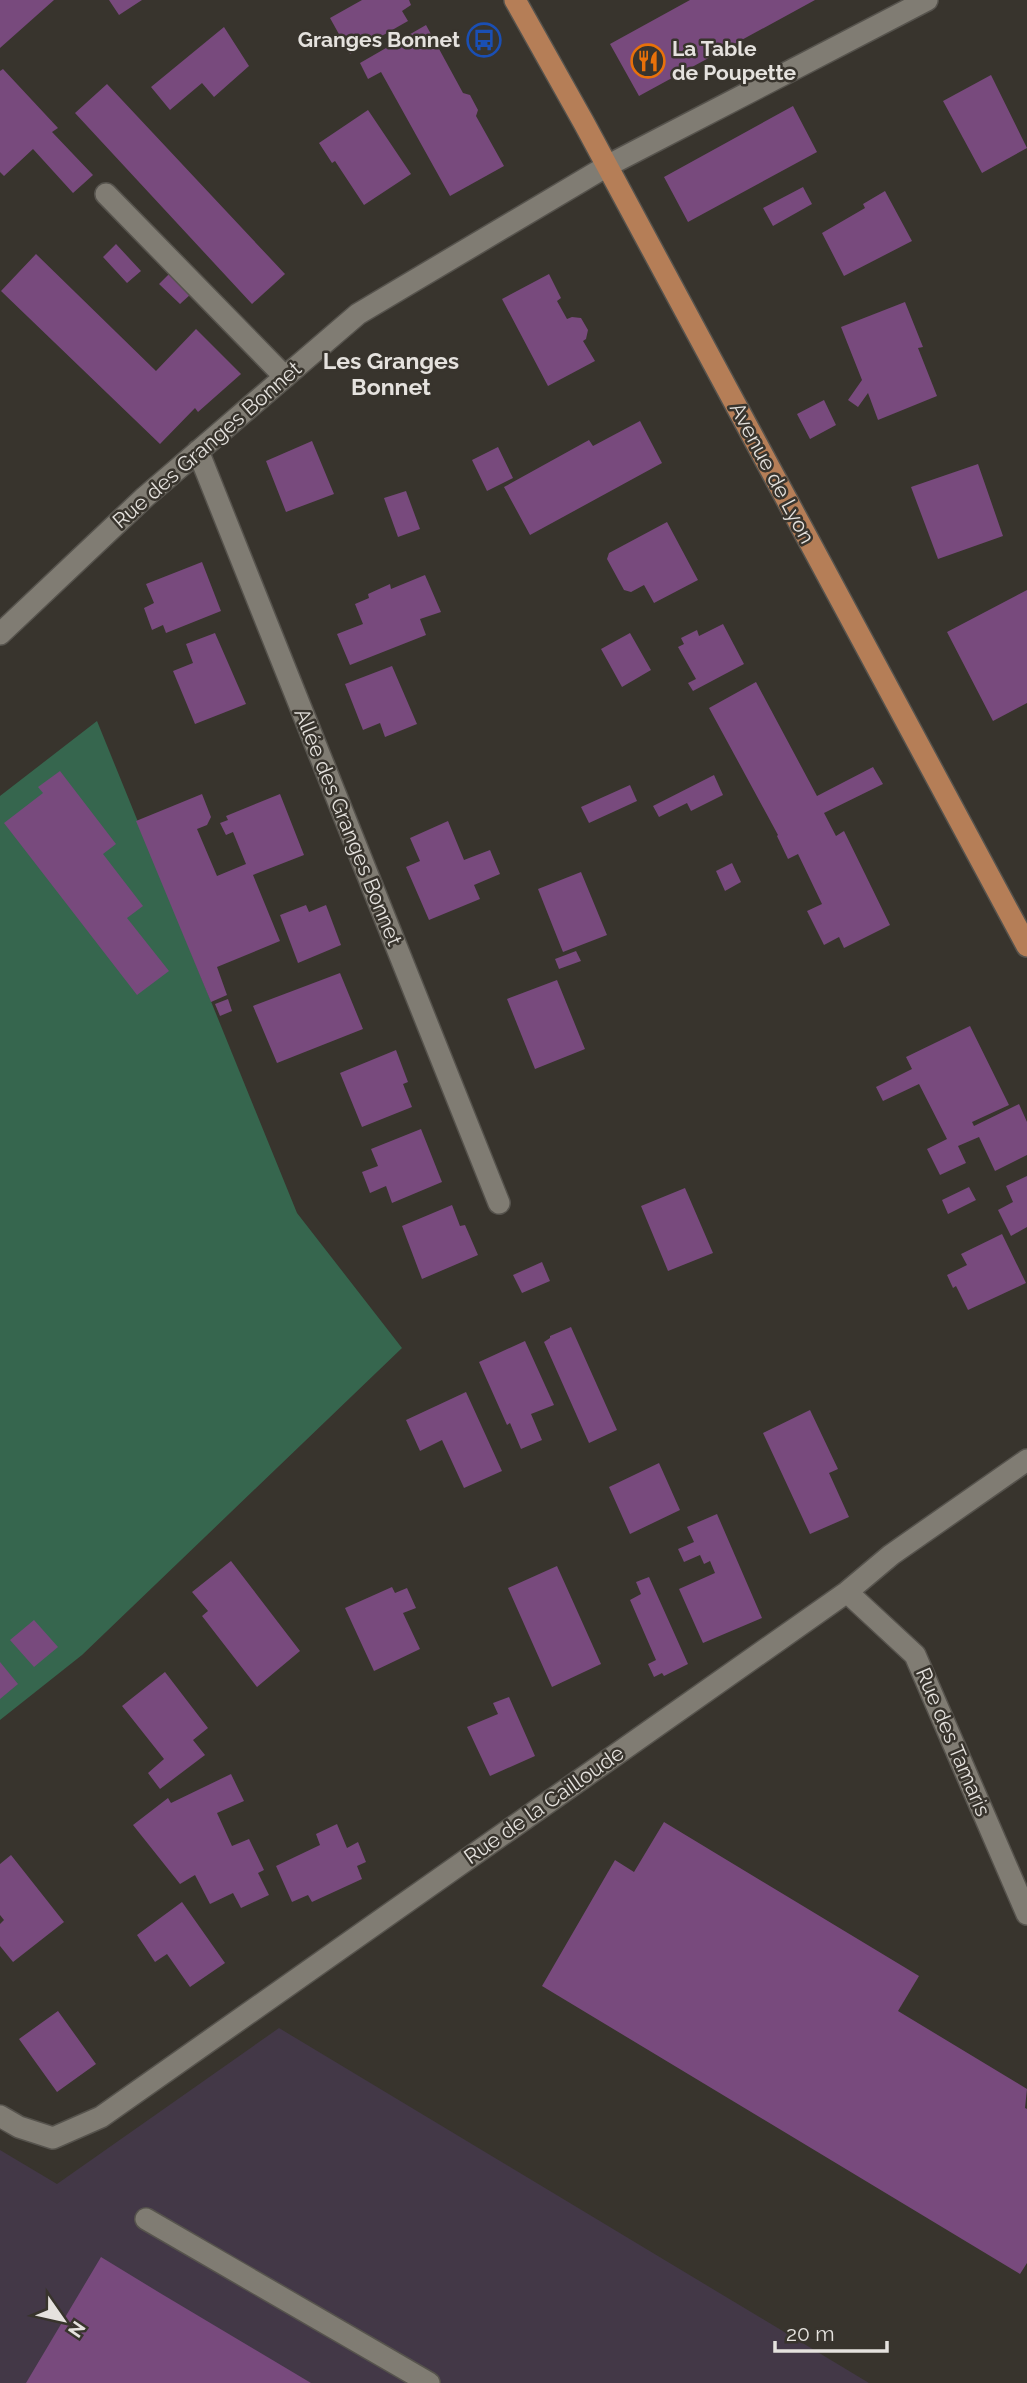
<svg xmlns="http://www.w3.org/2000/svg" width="1027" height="2383" font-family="Raleway,sans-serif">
<rect width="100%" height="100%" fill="#38342d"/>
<path fill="#433847" d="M 279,2028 L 869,2383 L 0,2383 L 0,2150 L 57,2184 Z"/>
<path fill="#36664e" d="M 97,721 L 297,1213 L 402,1348 L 82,1655 L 0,1720 L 0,796 Z"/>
<path fill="#784a7d" d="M 0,0 L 54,0 L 0,48 Z
M 109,0 L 142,0 L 119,15 Z
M 362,0 L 409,0 L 411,5 L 402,11 L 408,21 L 350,54 L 330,18 Z
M 690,0 L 815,0 L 639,96 L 610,44 Z
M 426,25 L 463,93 L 470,95 L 478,110 L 476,116 L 504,166 L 450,196 L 381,72 L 368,79 L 360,63 Z
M 224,27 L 249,66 L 214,97 L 202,83 L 170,110 L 151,87 Z
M 3,69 L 58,128 L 52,132 L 93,175 L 73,193 L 33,149 L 4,176 L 0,172 L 0,71 Z
M 991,75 L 1027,148 L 982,173 L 943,101 Z
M 107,84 L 285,274 L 252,304 L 75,113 Z
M 793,106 L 817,152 L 688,222 L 664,177 Z
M 368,110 L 411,174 L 364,205 L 335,161 L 332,163 L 319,143 Z
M 803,187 L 812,204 L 773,226 L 763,208 Z
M 885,191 L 912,241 L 844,276 L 822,233 L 865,208 L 863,204 Z
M 116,244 L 141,271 L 127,283 L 103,257 Z
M 36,254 L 156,371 L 196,329 L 241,374 L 198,412 L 195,408 L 160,444 L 1,291 Z
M 172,271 L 192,293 L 180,304 L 159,284 Z
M 549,274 L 561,298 L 557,301 L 567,319 L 572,317 L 581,318 L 588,330 L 586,339 L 583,341 L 595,361 L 548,386 L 502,299 Z
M 905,302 L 923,347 L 918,348 L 937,396 L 878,420 L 868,393 L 858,407 L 848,400 L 862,380 L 841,327 Z
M 824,400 L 836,425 L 810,439 L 797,414 Z
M 640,421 L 662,463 L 530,535 L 504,487 L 589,440 L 593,446 Z
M 312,441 L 334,494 L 286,512 L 266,461 Z
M 498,447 L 513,478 L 487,491 L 472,460 Z
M 978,464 L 1003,536 L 938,559 L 911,487 Z
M 406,491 L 420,529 L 398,537 L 384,498 Z
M 667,522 L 698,580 L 654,603 L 644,585 L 631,592 L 624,590 L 607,559 L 609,553 Z
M 202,562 L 221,611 L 166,633 L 163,625 L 152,630 L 144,608 L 154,603 L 146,584 Z
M 425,575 L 441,612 L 420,619 L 426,635 L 350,665 L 337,634 L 363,624 L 355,604 L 369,598 L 368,594 L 390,584 L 391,589 Z
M 1027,590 L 1027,703 L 993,721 L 947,632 Z
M 723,624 L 744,664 L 693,691 L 688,683 L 696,679 L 678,647 L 684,644 L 681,638 L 697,630 L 699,636 Z
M 215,633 L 246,704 L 195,724 L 173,671 L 193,663 L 186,644 Z
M 630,633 L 651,670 L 622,687 L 601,649 Z
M 392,666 L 417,724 L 385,737 L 380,723 L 363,730 L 345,684 Z
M 756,682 L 817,796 L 873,767 L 883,784 L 824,813 L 836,836 L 844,831 L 890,925 L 844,948 L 839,937 L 824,945 L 807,911 L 822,904 L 798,854 L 788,859 L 777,836 L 778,835 L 709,708 Z
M 60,771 L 116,844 L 103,854 L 143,906 L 127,918 L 169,971 L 137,995 L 4,823 L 43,793 L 38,787 Z
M 714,775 L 723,795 L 691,811 L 687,803 L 659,817 L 653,806 Z
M 630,785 L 637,801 L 589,823 L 581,807 Z
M 202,794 L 211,817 L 207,825 L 197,829 L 217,876 L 246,864 L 233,832 L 226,835 L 220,823 L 228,820 L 226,816 L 280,794 L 304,855 L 253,875 L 280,941 L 217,967 L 227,995 L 211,1002 L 136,821 Z
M 448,821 L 464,860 L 490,850 L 500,874 L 474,885 L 480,899 L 429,920 L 406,867 L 420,861 L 410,838 Z
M 732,863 L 741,882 L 725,891 L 716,871 Z
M 581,872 L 607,935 L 563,952 L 538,889 Z
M 306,905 L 309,912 L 326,905 L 341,945 L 298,963 L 280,915 Z
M 576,951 L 581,961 L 559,969 L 555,959 Z
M 340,973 L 363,1029 L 277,1063 L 253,1006 Z
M 557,980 L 585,1049 L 535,1069 L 507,999 Z
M 228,999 L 232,1011 L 220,1016 L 215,1004 Z
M 970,1026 L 1009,1105 L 972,1122 L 974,1126 L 1019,1104 L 1027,1122 L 1027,1155 L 995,1171 L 979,1137 L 958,1146 L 966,1163 L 940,1175 L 927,1149 L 947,1139 L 919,1084 L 883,1101 L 876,1087 L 912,1069 L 906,1057 Z
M 396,1050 L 408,1082 L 403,1084 L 412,1107 L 362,1127 L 340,1073 Z
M 421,1129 L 442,1182 L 392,1203 L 386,1186 L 370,1193 L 362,1172 L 378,1166 L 371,1149 Z
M 1027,1176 L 1027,1227 L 1011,1236 L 998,1210 L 1013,1202 L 1006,1186 Z
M 969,1187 L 976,1200 L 948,1214 L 942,1200 Z
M 685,1188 L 713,1253 L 668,1271 L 641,1206 Z
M 452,1205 L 460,1226 L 465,1225 L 478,1255 L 422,1279 L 402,1226 Z
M 1002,1234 L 1026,1283 L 968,1310 L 956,1286 L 953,1288 L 947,1275 L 967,1265 L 961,1254 Z
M 542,1262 L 550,1281 L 522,1293 L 513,1275 Z
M 571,1327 L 617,1430 L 589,1443 L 544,1342 L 550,1338 L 550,1336 Z
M 525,1341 L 554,1405 L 531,1414 L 542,1440 L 521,1449 L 510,1423 L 507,1425 L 479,1362 Z
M 466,1392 L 502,1471 L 464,1488 L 442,1440 L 420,1451 L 406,1420 Z
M 810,1410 L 838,1469 L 829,1473 L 849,1517 L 810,1534 L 763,1433 Z
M 659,1463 L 680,1510 L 630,1534 L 609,1487 Z
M 717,1514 L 762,1618 L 703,1643 L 679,1589 L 715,1573 L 710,1561 L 704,1564 L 700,1555 L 684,1562 L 678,1549 L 694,1542 L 687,1527 Z
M 231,1561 L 300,1651 L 257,1687 L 202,1616 L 208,1611 L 192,1592 Z
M 557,1566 L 601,1664 L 552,1687 L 508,1588 Z
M 649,1577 L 688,1664 L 664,1676 L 662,1673 L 654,1677 L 648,1664 L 656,1660 L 630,1600 L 641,1594 L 636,1582 Z
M 392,1587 L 395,1593 L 407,1588 L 416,1608 L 403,1613 L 420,1649 L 374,1671 L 345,1608 Z
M 34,1620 L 58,1647 L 34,1667 L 10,1640 Z
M 0,1662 L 18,1684 L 0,1699 Z
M 165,1672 L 208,1728 L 193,1740 L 205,1755 L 160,1789 L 148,1773 L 164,1759 L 122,1706 Z
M 509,1697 L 535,1756 L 490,1776 L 467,1727 L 498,1714 L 493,1703 Z
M 231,1774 L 244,1801 L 217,1813 L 232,1846 L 249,1839 L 264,1870 L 258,1873 L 269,1895 L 241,1908 L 233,1893 L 210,1904 L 195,1875 L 180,1884 L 133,1825 L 168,1798 L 171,1803 Z
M 664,1822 L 919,1976 L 898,2011 L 1027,2089 L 1025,2108 L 1027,2109 L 1027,2263 L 1020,2274 L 542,1986 L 615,1860 L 634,1872 Z
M 337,1824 L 347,1848 L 358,1842 L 366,1862 L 357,1866 L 362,1879 L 312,1902 L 308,1895 L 292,1902 L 276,1866 L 320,1845 L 316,1834 Z
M 11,1855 L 64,1922 L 13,1962 L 0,1946 L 0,1924 L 4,1920 L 0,1915 L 0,1864 Z
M 182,1902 L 225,1963 L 190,1987 L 167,1954 L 155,1962 L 137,1935 Z
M 58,2011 L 96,2064 L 57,2092 L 19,2039 Z
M 101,2257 L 160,2293 L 311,2383 L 26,2383 Z"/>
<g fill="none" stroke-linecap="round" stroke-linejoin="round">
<defs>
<path id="minor" d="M 106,194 L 285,377
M 198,451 L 499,1203
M 0,634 L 145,497 L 358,314 L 607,166 L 927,0
M 847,1592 L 915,1655 L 1027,1914
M 0,2116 L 19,2127 L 53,2138 L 101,2117 L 847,1592 L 891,1555 L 1027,1460
M 146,2219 L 429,2383"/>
<path id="major" d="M 515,0 L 584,123 L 1027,946"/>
</defs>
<use href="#minor" stroke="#56534d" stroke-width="24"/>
<use href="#major" stroke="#56534d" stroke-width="24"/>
<use href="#minor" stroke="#807c73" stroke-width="21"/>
<use href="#major" stroke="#b57e57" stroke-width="21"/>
</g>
<defs>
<symbol id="bus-ring" viewBox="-11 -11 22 22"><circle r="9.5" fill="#38342d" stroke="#1a4fb4" stroke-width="1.5"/><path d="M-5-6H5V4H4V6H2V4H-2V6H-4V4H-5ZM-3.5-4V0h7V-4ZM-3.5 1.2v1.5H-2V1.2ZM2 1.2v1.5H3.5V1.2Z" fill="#1a4fb4"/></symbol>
<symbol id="restaurant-ring" viewBox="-11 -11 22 22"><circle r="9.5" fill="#38342d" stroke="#e8710a" stroke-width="1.5"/><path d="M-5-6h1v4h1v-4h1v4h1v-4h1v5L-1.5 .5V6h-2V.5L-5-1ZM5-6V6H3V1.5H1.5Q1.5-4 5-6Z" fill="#e8710a"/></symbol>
</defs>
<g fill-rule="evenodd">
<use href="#bus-ring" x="465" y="21" width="38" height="38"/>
<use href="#restaurant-ring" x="629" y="42" width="38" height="38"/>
</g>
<g text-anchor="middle" stroke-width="5" stroke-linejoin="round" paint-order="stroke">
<g font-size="21" font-weight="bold" fill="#e5e2de" stroke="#38342d" text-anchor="end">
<text x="460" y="47">Granges Bonnet</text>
<text x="672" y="56" text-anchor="start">La Table<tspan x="672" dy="24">de Poupette</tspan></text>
</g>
<g font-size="21" fill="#e5e2de" stroke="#38342d">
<text transform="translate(207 445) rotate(-41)" y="7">Rue des Granges Bonnet</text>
<text transform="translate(772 473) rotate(62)" y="7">Avenue de Lyon</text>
<text transform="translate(348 827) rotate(68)" y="7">Allée des Granges Bonnet</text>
<text transform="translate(953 1742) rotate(67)" y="7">Rue des Tamaris</text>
<text transform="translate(544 1805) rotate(-35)" y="7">Rue de la Cailloude</text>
</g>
<g font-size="23" font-weight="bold" fill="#e5e2de" stroke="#38342d">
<text x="391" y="369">Les Granges<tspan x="391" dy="26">Bonnet</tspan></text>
</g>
</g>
<g transform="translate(63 2320) rotate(124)" stroke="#38342d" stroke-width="5" paint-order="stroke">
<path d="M0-5L12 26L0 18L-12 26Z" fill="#e5e2de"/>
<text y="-10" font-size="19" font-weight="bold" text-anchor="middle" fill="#e5e2de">N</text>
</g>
<path d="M775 2341v10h112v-10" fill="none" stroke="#e5e2de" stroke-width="3.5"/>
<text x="786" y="2341" font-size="21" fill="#e5e2de" stroke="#38342d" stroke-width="5" paint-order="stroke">20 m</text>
</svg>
